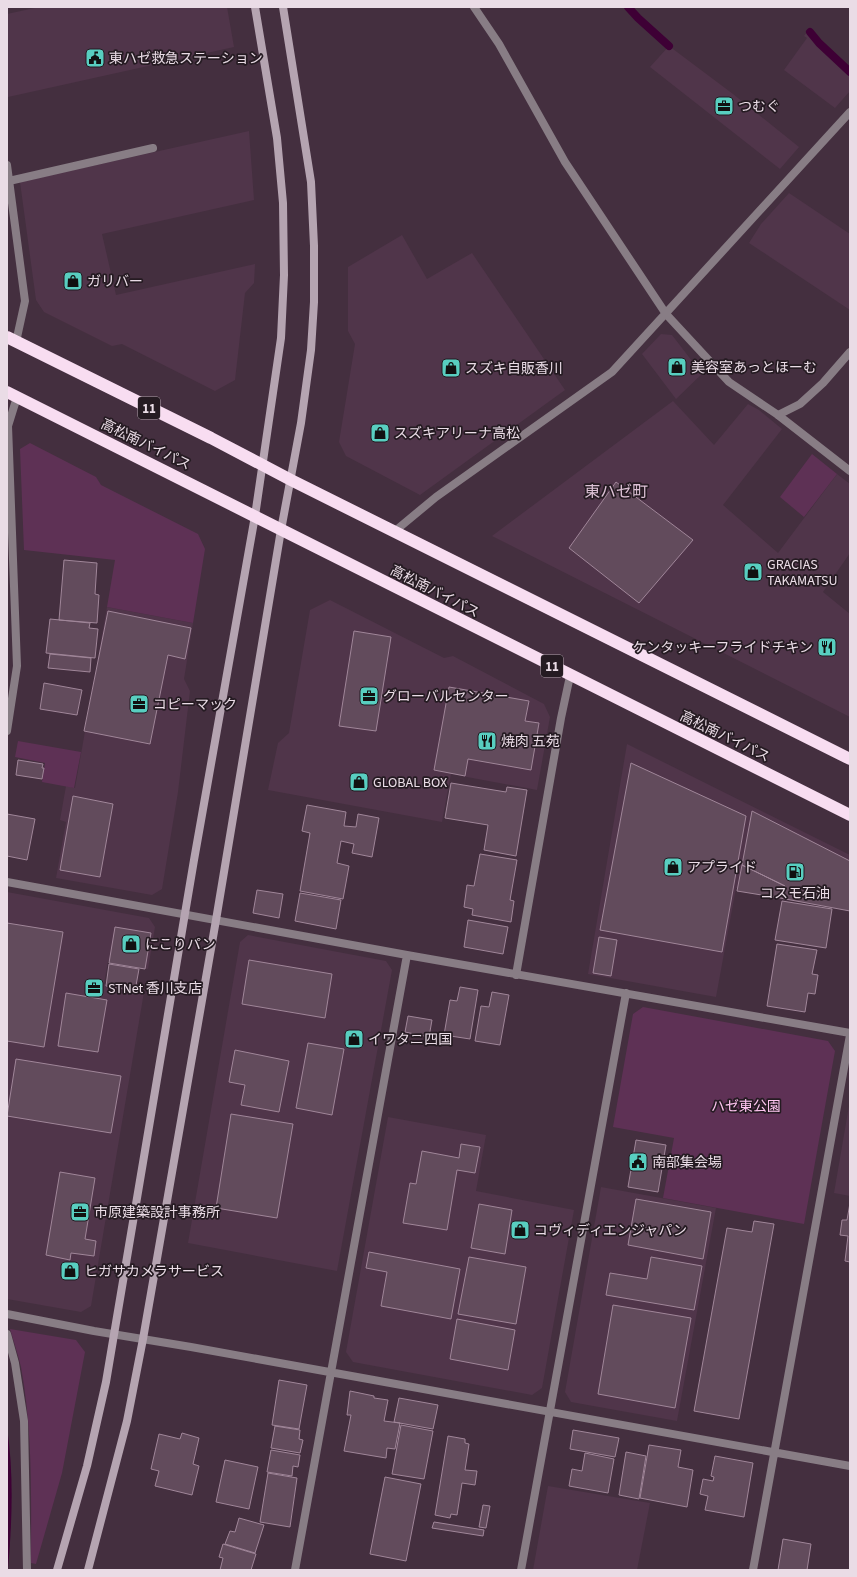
<svg xmlns="http://www.w3.org/2000/svg" width="857" height="1577" font-family="'Source Sans 3','Noto Sans JP',sans-serif">
<rect width="100%" height="100%" fill="#442f3f"/>
<path fill="#50354a" d="M 39,7 L 227,7 L 234,47 L 8,97 L 7,14 Z
M 808,31 L 818,43 L 850,73 L 850,91 L 835,108 L 784,70 L 807,38 L 804,36 Z
M 669,46 L 733,94 L 799,147 L 780,169 L 650,67 Z
M 249,131 L 254,200 L 102,234 L 116,295 L 255,264 L 254,283 L 245,293 L 235,380 L 215,391 L 122,344 L 112,346 L 44,312 L 36,300 L 20,182 Z
M 789,193 L 850,234 L 850,310 L 749,243 L 761,224 Z
M 402,235 L 427,279 L 472,253 L 565,390 L 420,495 L 346,456 L 339,442 L 355,344 L 348,331 L 348,267 Z
M 661,334 L 672,335 L 692,361 L 706,370 L 676,399 L 642,354 Z
M 673,401 L 714,445 L 748,404 L 759,410 L 782,429 L 723,505 L 778,553 L 837,474 L 850,484 L 850,553 L 823,592 L 850,614 L 850,717 L 492,536 Z
M 330,600 L 444,658 L 453,656 L 544,704 L 550,717 L 537,790 L 451,774 L 442,822 L 268,790 L 278,743 L 289,733 L 310,610 Z
M 107,607 L 193,623 L 184,679 L 190,691 L 178,792 L 162,889 L 152,895 L 56,878 L 66,822 L 60,820 L 66,786 L 75,788 Z
M 627,744 L 850,855 L 850,909 L 736,888 L 716,997 L 588,974 Z
M 7,892 L 149,918 L 155,927 L 148,969 L 108,961 L 104,984 L 144,992 L 91,1306 L 81,1312 L 7,1299 Z
M 248,935 L 386,961 L 392,970 L 337,1271 L 188,1243 L 240,942 Z
M 850,1100 L 850,1196 L 834,1193 Z
M 388,1117 L 486,1135 L 476,1191 L 574,1210 L 542,1388 L 532,1395 L 353,1362 L 346,1352 Z
M 601,1187 L 716,1208 L 677,1421 L 571,1402 L 565,1392 Z
M 548,1486 L 650,1503 L 637,1570 L 533,1570 Z"/>
<path fill="#5e3155" d="M 30,443 L 96,477 L 101,485 L 198,534 L 205,549 L 193,623 L 107,607 L 115,560 L 24,550 L 20,449 Z
M 812,454 L 837,474 L 804,517 L 780,497 Z
M 18,741 L 81,752 L 74,788 L 42,782 L 45,763 L 15,757 Z
M 643,1007 L 828,1041 L 835,1051 L 804,1224 L 663,1198 L 674,1138 L 613,1127 L 633,1014 Z
M 10,1329 L 76,1340 L 85,1352 L 62,1473 L 36,1564 L 31,1563 C 31,1498 33,1432 21,1367 C 18,1355 14,1342 10,1329 Z"/>
<path fill="#3e0035" d="M 7,1427 C 14,1474 12,1523 8,1570 L 7,1570 Z"/>
<g fill="none" stroke-linecap="round" stroke-linejoin="round">
<path stroke="#3e0035" stroke-width="8" d="M 628,7 L 638,18 L 669,46
M 810,32 L 819,43 L 850,72"/>
</g>
<path fill="#624b5c" stroke="#a08699" d="M 616,482 L 693,540 L 639,603 L 569,548 Z
M 64,560 L 97,563 L 95,594 L 99,595 L 97,623 L 59,620 Z
M 108,611 L 191,628 L 185,659 L 168,655 L 150,744 L 84,731 Z
M 50,619 L 90,623 L 89,628 L 98,629 L 95,658 L 46,653 Z
M 354,631 L 391,637 L 376,731 L 339,726 Z
M 50,654 L 91,658 L 90,672 L 48,668 Z
M 44,683 L 82,690 L 77,715 L 40,709 Z
M 449,687 L 529,701 L 525,721 L 539,723 L 531,770 L 468,759 L 465,776 L 434,770 Z
M 18,760 L 43,764 L 42,768 L 44,768 L 42,779 L 16,775 Z
M 631,763 L 746,816 L 722,952 L 600,930 Z
M 451,783 L 506,792 L 507,787 L 527,790 L 516,856 L 484,850 L 488,825 L 445,818 Z
M 73,796 L 113,804 L 100,877 L 60,870 Z
M 307,805 L 346,812 L 344,826 L 356,827 L 358,814 L 379,818 L 372,857 L 352,853 L 354,844 L 341,841 L 337,863 L 349,866 L 343,899 L 300,891 L 310,833 L 302,831 Z
M 752,811 L 850,861 L 850,911 L 780,898 L 785,886 L 742,865 Z
M 7,814 L 35,819 L 27,860 L 7,856 Z
M 480,854 L 517,860 L 510,900 L 514,901 L 511,922 L 472,915 L 473,909 L 464,907 L 467,885 L 474,886 Z
M 742,865 L 785,886 L 780,898 L 737,891 Z
M 257,890 L 283,894 L 279,918 L 253,913 Z
M 300,893 L 341,900 L 336,929 L 295,921 Z
M 782,901 L 832,909 L 826,948 L 775,940 Z
M 468,920 L 508,927 L 503,954 L 464,947 Z
M 7,923 L 63,932 L 44,1047 L 7,1041 Z
M 115,927 L 151,933 L 145,969 L 109,963 Z
M 599,937 L 617,940 L 611,976 L 593,973 Z
M 777,944 L 817,950 L 812,974 L 818,975 L 815,994 L 808,993 L 805,1012 L 767,1006 Z
M 249,960 L 332,974 L 325,1018 L 242,1004 Z
M 109,964 L 139,969 L 135,991 L 106,986 Z
M 460,987 L 478,990 L 470,1039 L 444,1035 L 450,1000 L 457,1001 Z
M 492,992 L 509,995 L 500,1045 L 475,1041 L 481,1006 L 489,1007 Z
M 66,993 L 107,1000 L 98,1052 L 58,1046 Z
M 408,1016 L 432,1020 L 429,1037 L 405,1032 Z
M 308,1043 L 344,1049 L 332,1115 L 296,1108 Z
M 235,1050 L 289,1061 L 279,1112 L 241,1105 L 245,1085 L 229,1082 Z
M 16,1059 L 121,1076 L 111,1133 L 7,1116 Z
M 231,1114 L 293,1124 L 277,1218 L 216,1208 Z
M 636,1140 L 666,1145 L 658,1192 L 628,1187 Z
M 461,1144 L 480,1147 L 475,1173 L 457,1170 L 447,1230 L 403,1223 L 410,1183 L 416,1184 L 422,1151 L 459,1158 Z
M 60,1172 L 95,1178 L 85,1239 L 96,1241 L 94,1256 L 71,1253 L 70,1260 L 46,1255 Z
M 636,1199 L 711,1212 L 703,1259 L 628,1245 Z
M 850,1203 L 850,1262 L 845,1261 L 848,1236 L 840,1235 L 842,1220 L 847,1220 Z
M 479,1204 L 512,1210 L 505,1254 L 471,1248 Z
M 754,1221 L 774,1224 L 739,1419 L 694,1411 L 727,1228 L 752,1232 Z
M 369,1252 L 460,1269 L 451,1319 L 381,1306 L 387,1272 L 366,1268 Z
M 469,1257 L 526,1267 L 516,1324 L 458,1314 Z
M 651,1257 L 702,1266 L 694,1310 L 606,1295 L 610,1273 L 647,1279 Z
M 613,1305 L 691,1318 L 675,1408 L 598,1394 Z
M 457,1319 L 515,1330 L 508,1370 L 450,1359 Z
M 279,1380 L 307,1385 L 299,1429 L 272,1425 Z
M 350,1391 L 374,1396 L 374,1398 L 388,1400 L 384,1421 L 400,1423 L 395,1449 L 387,1448 L 386,1458 L 344,1451 L 351,1415 L 347,1415 Z
M 399,1398 L 438,1405 L 433,1429 L 394,1422 Z
M 401,1425 L 433,1431 L 424,1479 L 392,1474 Z
M 275,1426 L 300,1430 L 299,1439 L 303,1440 L 300,1453 L 271,1448 Z
M 573,1430 L 619,1438 L 615,1457 L 570,1449 Z
M 182,1433 L 199,1438 L 193,1464 L 199,1466 L 192,1495 L 155,1486 L 159,1471 L 151,1469 L 159,1434 L 180,1439 Z
M 448,1436 L 465,1439 L 465,1443 L 469,1444 L 465,1470 L 477,1471 L 475,1485 L 462,1483 L 457,1515 L 451,1514 L 450,1518 L 435,1515 Z
M 649,1445 L 681,1450 L 678,1467 L 693,1470 L 687,1507 L 640,1498 Z
M 271,1450 L 300,1455 L 298,1467 L 293,1466 L 292,1476 L 267,1472 Z
M 626,1452 L 646,1456 L 639,1499 L 619,1495 Z
M 585,1453 L 614,1459 L 608,1493 L 569,1486 L 572,1469 L 582,1471 Z
M 715,1456 L 753,1463 L 744,1517 L 705,1510 L 708,1496 L 700,1494 L 703,1479 L 713,1481 L 714,1477 L 711,1476 Z
M 225,1460 L 258,1467 L 249,1509 L 216,1502 Z
M 268,1473 L 297,1478 L 290,1527 L 260,1522 Z
M 385,1477 L 421,1484 L 406,1561 L 370,1554 Z
M 483,1505 L 490,1506 L 486,1528 L 479,1527 Z
M 239,1518 L 264,1525 L 255,1553 L 225,1544 L 230,1531 L 235,1532 Z
M 434,1522 L 484,1530 L 483,1536 L 432,1528 Z
M 783,1539 L 811,1544 L 807,1570 L 778,1570 Z
M 223,1544 L 256,1554 L 251,1570 L 220,1570 L 223,1558 L 219,1557 Z"/>
<g fill="none" stroke-linecap="round" stroke-linejoin="round">
<path stroke="#887d85" stroke-width="8" d="M 778,415 L 800,404 L 823,383 L 850,352
M 7,1334 L 15,1363 L 24,1421 L 27,1570"/>
<path stroke="#887d85" stroke-width="8" d="M 474,7 L 499,44 L 565,162 L 666,314 L 729,382 L 778,415 L 850,471
M 7,165 L 25,301 L 16,342
M 9,181 L 153,148
M 395,531 L 436,497 L 612,372 L 850,112
M 7,731 L 17,666 L 8,426 L 17,397
M 7,882 L 407,955 L 850,1033
M 516,975 L 561,718 L 570,676
M 7,1314 L 94,1331 L 191,1347 L 850,1466
M 295,1570 L 407,955
M 521,1570 L 626,993
M 753,1570 L 850,1035"/>
<path stroke="#b5a4b1" stroke-width="8" d="M 57,1570 L 87,1466 L 106,1382 L 194,860 L 255,516 L 281,338 L 284,275 L 283,203 L 277,138 L 255,7
M 88,1570 L 127,1421 L 143,1339 L 216,920 L 281,530 L 301,423 L 311,350 L 314,302 L 314,246 L 311,182 L 283,7"/>
<path stroke="#f8ddf1" stroke-width="12" d="M 7,337 L 211,438 L 291,480 L 850,759
M 7,392 L 850,815"/>
</g>
<defs>
<symbol id="civic-square" viewBox="-11 -11 22 22"><rect x="-9" y="-9" width="18" height="18" rx="4" fill="#58cec0" stroke="#251b22"/><path d="M-.6-6.5H3V-4.5H.6V-3L4-1V1h2V6H-6V1h2V-1L-.6-3ZM-1.2 2.5V6h2.4V2.5Z" fill="#111"/></symbol>
<symbol id="office-square" viewBox="-11 -11 22 22"><rect x="-9" y="-9" width="18" height="18" rx="4" fill="#58cec0" stroke="#251b22"/><path d="M-6-3h4V-5.5h4V-3h4V5H-6ZM-1-4.5V-3h2v-1.5ZM-6 0V1H6V0Z" fill="#111"/></symbol>
<symbol id="shop-square" viewBox="-11 -11 22 22"><rect x="-9" y="-9" width="18" height="18" rx="4" fill="#58cec0" stroke="#251b22"/><path d="M-5-2.5h2.3a2.7 3.5 0 0 1 5.4 0H5L5.5 6h-11ZM-1.5-2.5h3a1.5 2.3 0 0 0-3 0Z" fill="#111"/></symbol>
<symbol id="restaurant-square" viewBox="-11 -11 22 22"><rect x="-9" y="-9" width="18" height="18" rx="4" fill="#58cec0" stroke="#251b22"/><path d="M-5-6h1v4h1v-4h1v4h1v-4h1v5L-1.5 .5V6h-2V.5L-5-1ZM5-6V6H3V1.5H1.5Q1.5-4 5-6Z" fill="#111"/></symbol>
<symbol id="fuel-square" viewBox="-11 -11 22 22"><rect x="-9" y="-9" width="18" height="18" rx="4" fill="#58cec0" stroke="#251b22"/><path d="M-5.5-6h7V0h2V4h1.3V-2.5L3-4.5l.8-.8L6-3V5H2.5V1h-1V6h-7ZM-4.2-4.7v3.2H.2V-4.7Z" fill="#111"/></symbol>
</defs>
<g fill-rule="evenodd">
<use href="#civic-square" x="84" y="47" width="22" height="22"/>
<use href="#office-square" x="713" y="95" width="22" height="22"/>
<use href="#shop-square" x="62" y="270" width="22" height="22"/>
<use href="#shop-square" x="666" y="356" width="22" height="22"/>
<use href="#shop-square" x="440" y="357" width="22" height="22"/>
<use href="#shop-square" x="369" y="422" width="22" height="22"/>
<use href="#shop-square" x="742" y="561" width="22" height="22"/>
<use href="#restaurant-square" x="816" y="636" width="22" height="22"/>
<use href="#office-square" x="358" y="685" width="22" height="22"/>
<use href="#office-square" x="128" y="693" width="22" height="22"/>
<use href="#restaurant-square" x="476" y="730" width="22" height="22"/>
<use href="#shop-square" x="348" y="771" width="22" height="22"/>
<use href="#shop-square" x="662" y="856" width="22" height="22"/>
<use href="#fuel-square" x="784" y="861" width="22" height="22"/>
<use href="#shop-square" x="120" y="933" width="22" height="22"/>
<use href="#office-square" x="83" y="977" width="22" height="22"/>
<use href="#shop-square" x="343" y="1028" width="22" height="22"/>
<use href="#civic-square" x="627" y="1151" width="22" height="22"/>
<use href="#office-square" x="69" y="1201" width="22" height="22"/>
<use href="#shop-square" x="509" y="1219" width="22" height="22"/>
<use href="#shop-square" x="59" y="1260" width="22" height="22"/>
</g>
<g text-anchor="middle" stroke-width="3.5" stroke-linejoin="round" paint-order="stroke">
<g fill="#251b22" stroke="#afa2ab" stroke-width="1">
<rect x="138" y="397" width="22" height="22" rx="3"/>
<rect x="541" y="655" width="22" height="22" rx="3"/>
</g>
<g font-size="13" font-weight="bold" fill="#eadce6">
<text x="149" y="413">11</text>
<text x="552" y="671">11</text>
</g>
<g font-size="14" fill="#eadce6" stroke="#251b22" text-anchor="start">
<text x="109" y="63">東ハゼ救急ステーション</text>
<text x="738" y="111">つむぐ</text>
<text x="87" y="286">ガリバー</text>
<text x="691" y="372">美容室あっとほーむ</text>
<text x="465" y="373">スズキ自販香川</text>
<text x="394" y="438">スズキアリーナ高松</text>
<text x="767" y="569">GRACIAS<tspan x="767" dy="16">TAKAMATSU</tspan></text>
<text x="813" y="652" text-anchor="end">ケンタッキーフライドチキン</text>
<text x="383" y="701">グローバルセンター</text>
<text x="153" y="709">コピーマック</text>
<text x="501" y="746">焼肉 五苑</text>
<text x="373" y="787">GLOBAL BOX</text>
<text x="687" y="872">アプライド</text>
<text x="795" y="898" text-anchor="middle">コスモ石油</text>
<text x="145" y="949">にこりパン</text>
<text x="108" y="993">STNet 香川支店</text>
<text x="368" y="1044">イワタニ四国</text>
<text x="652" y="1167">南部集会場</text>
<text x="94" y="1217">市原建築設計事務所</text>
<text x="534" y="1235">コヴィディエンジャパン</text>
<text x="84" y="1276">ヒガサカメラサービス</text>
</g>
<g font-size="14" fill="#eadce6" stroke="#251b22">
<text transform="translate(146 444) rotate(26)" y="5">高松南バイパス</text>
<text transform="translate(435 591) rotate(27)" y="5">高松南バイパス</text>
<text transform="translate(725 736) rotate(26)" y="5">高松南バイパス</text>
</g>
<g font-size="14" fill="#fec5f0" stroke="#251b22">
<text x="746" y="1111">ハゼ東公園</text>
</g>
<g font-size="16" fill="#dcc1d5" stroke="#251b22">
<text x="616" y="497">東ハゼ町</text>
</g>
</g>
<rect width="857" height="1577" fill="none" stroke="#eadce6" stroke-width="16"/>
</svg>
